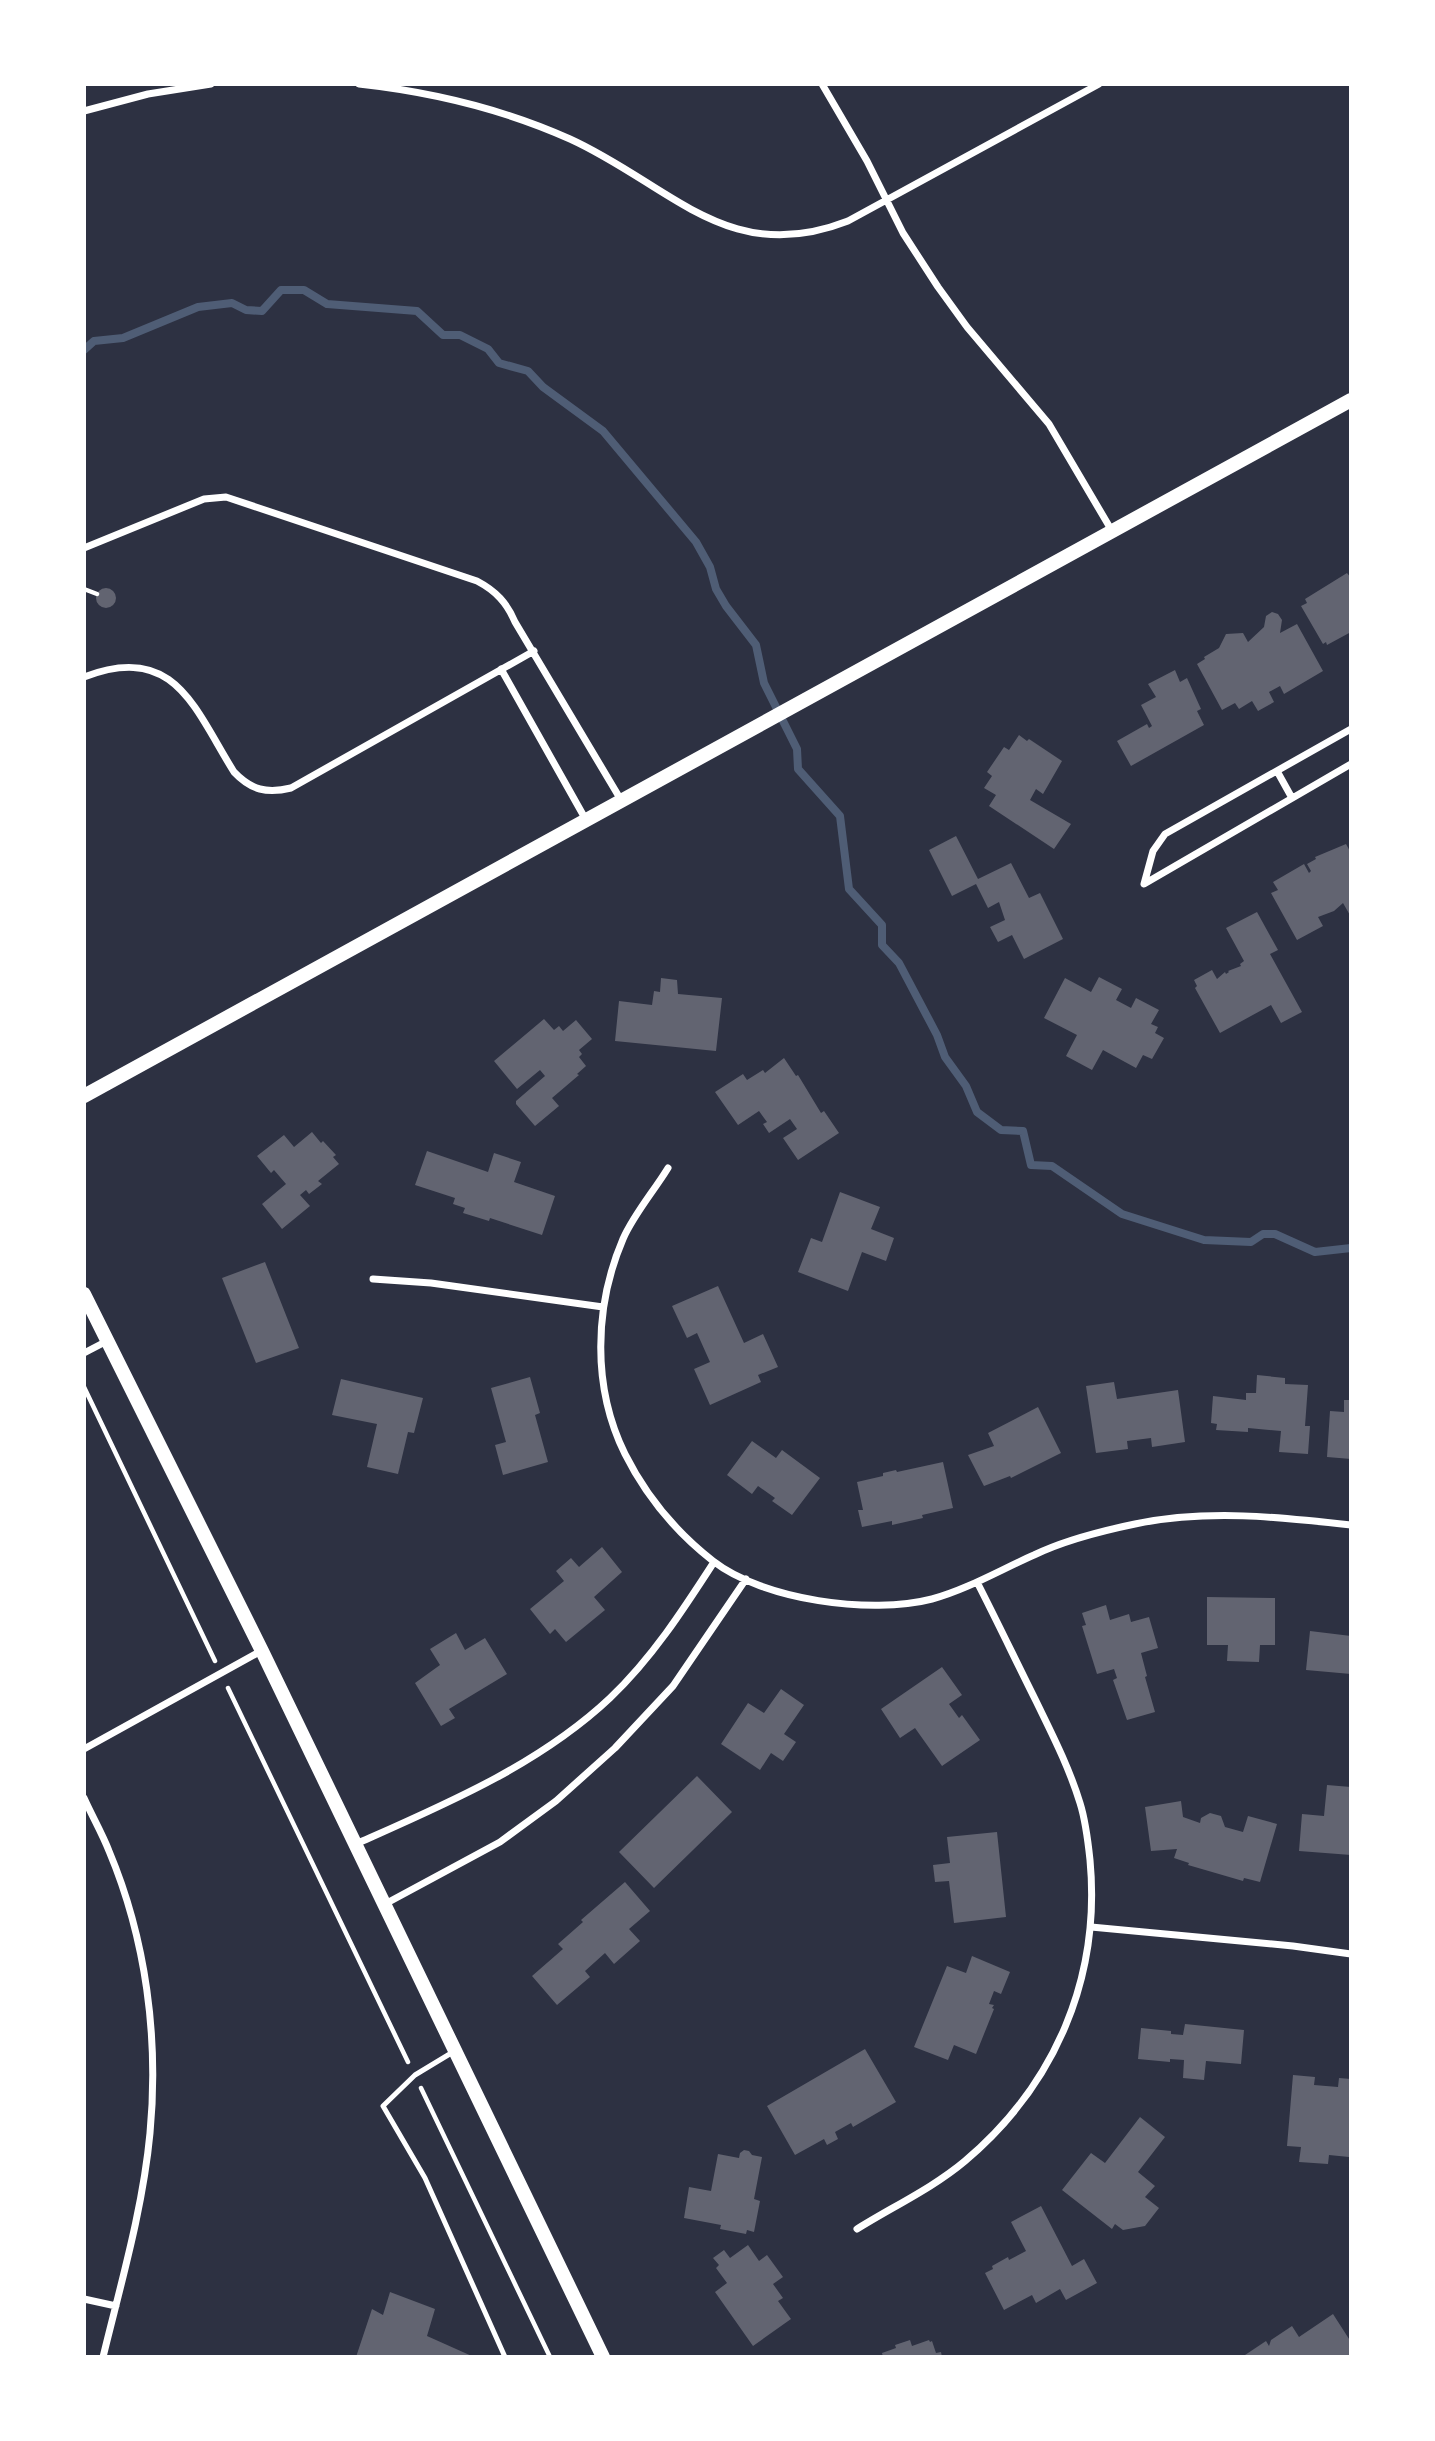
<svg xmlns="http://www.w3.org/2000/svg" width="1435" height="2441" font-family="Helvetica,sans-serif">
<rect width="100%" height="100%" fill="#2d3142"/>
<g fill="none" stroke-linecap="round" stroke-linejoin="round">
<path stroke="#4f5d75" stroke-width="8" d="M 84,350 L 94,341 L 123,338 L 198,307 L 232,303 L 246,310 L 262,311 L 281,290 L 304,290 L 327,304 L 417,311 L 443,335 L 460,335 L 488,349 L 499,363 L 528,371 L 543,387 L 603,431 L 696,542 L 710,567 L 716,589 L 726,606 L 756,645 L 764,683 L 797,749 L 798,769 L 840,816 L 849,889 L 882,925 L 882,945 L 899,963 L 937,1035 L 945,1057 L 966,1086 L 977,1112 L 1001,1130 L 1023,1131 L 1031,1165 L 1052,1166 L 1122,1214 L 1204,1240 L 1251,1242 L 1263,1234 L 1275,1234 L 1315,1252 L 1351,1248"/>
</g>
<path fill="#626471" d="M 1347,573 L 1351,578 L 1351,632 L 1327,645 L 1326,642 L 1323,644 L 1301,606 L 1307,603 L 1305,599 Z
M96 598a10 10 0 1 1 20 0a10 10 0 1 1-20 0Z
M 1272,612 L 1278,614 L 1282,620 L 1280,633 L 1297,624 L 1323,671 L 1284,694 L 1280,686 L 1269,692 L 1274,702 L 1258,711 L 1252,701 L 1239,709 L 1235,703 L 1222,710 L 1197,664 L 1205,659 L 1204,657 L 1219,648 L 1226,634 L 1243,633 L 1248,642 L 1264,627 L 1266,616 Z
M 1175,670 L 1180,682 L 1187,678 L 1201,709 L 1197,711 L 1204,725 L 1131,766 L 1117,741 L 1147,724 L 1149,728 L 1152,726 L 1141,705 L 1156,697 L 1148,684 Z
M 1019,735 L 1027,741 L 1029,739 L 1062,761 L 1043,794 L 1036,789 L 1030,800 L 1071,824 L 1054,849 L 989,806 L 996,795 L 984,788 L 992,776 L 987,772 L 1004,747 L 1009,750 Z
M 956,836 L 978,879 L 1011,863 L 1029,898 L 1040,893 L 1063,939 L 1024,959 L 1012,935 L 998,942 L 990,927 L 1005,920 L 999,902 L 988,908 L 976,884 L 952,896 L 929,850 Z
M 1346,844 L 1351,853 L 1351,917 L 1343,903 L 1334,911 L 1318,917 L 1323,926 L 1297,940 L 1271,893 L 1278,890 L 1273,882 L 1304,864 L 1309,873 L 1311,871 L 1307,864 L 1316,859 L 1315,857 Z
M 1257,912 L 1278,950 L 1270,954 L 1302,1012 L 1281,1023 L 1271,1005 L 1220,1033 L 1195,988 L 1197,986 L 1194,980 L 1212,970 L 1217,979 L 1225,972 L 1226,974 L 1229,972 L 1228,971 L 1241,966 L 1240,964 L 1244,961 L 1226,928 Z
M 1099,977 L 1122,989 L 1116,1000 L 1131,1008 L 1136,998 L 1159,1010 L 1151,1024 L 1158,1027 L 1155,1033 L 1164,1038 L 1152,1059 L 1143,1055 L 1136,1068 L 1103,1050 L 1092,1070 L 1066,1056 L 1077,1035 L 1044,1018 L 1065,978 L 1091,992 Z
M 661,978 L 677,980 L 678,994 L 722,998 L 716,1051 L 615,1041 L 619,1001 L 652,1005 L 654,991 L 660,992 Z
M 544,1019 L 554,1030 L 559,1026 L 563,1031 L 576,1020 L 592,1039 L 579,1050 L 582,1054 L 579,1057 L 586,1066 L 577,1074 L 579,1075 L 552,1098 L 559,1106 L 535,1126 L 516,1104 L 516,1101 L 545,1076 L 540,1070 L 517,1089 L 494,1061 Z
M 784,1058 L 796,1076 L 798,1075 L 821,1113 L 824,1111 L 839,1133 L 798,1160 L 783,1138 L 797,1129 L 790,1119 L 769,1133 L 763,1124 L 767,1122 L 759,1111 L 738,1125 L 715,1092 L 743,1074 L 747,1080 L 763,1070 L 765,1073 Z
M 312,1132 L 321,1143 L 323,1141 L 336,1155 L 333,1157 L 339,1164 L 318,1181 L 322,1184 L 309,1194 L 306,1190 L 300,1195 L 310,1206 L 282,1229 L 262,1204 L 286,1184 L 274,1170 L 271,1173 L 257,1156 L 284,1135 L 294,1147 Z
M 427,1151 L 488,1172 L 494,1153 L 521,1162 L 514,1182 L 555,1196 L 542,1235 L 490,1218 L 489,1221 L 463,1213 L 465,1208 L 453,1204 L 455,1198 L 415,1185 Z
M 840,1192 L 880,1207 L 871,1229 L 894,1238 L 886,1261 L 862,1252 L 848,1291 L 798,1272 L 811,1238 L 822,1242 Z
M 265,1262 L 299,1348 L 256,1363 L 222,1278 Z
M 718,1286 L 744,1343 L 763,1334 L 778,1367 L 758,1375 L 761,1382 L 710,1405 L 694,1369 L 710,1362 L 697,1333 L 687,1338 L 672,1306 Z
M 1257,1375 L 1285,1378 L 1285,1384 L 1308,1385 L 1305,1426 L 1310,1426 L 1308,1454 L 1279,1452 L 1281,1431 L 1248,1428 L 1248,1432 L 1216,1430 L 1217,1424 L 1211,1423 L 1213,1396 L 1246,1400 L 1246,1393 L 1256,1393 Z
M 530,1377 L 540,1413 L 535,1415 L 548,1462 L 503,1475 L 495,1445 L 506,1442 L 491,1388 Z
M 341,1379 L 423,1398 L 414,1433 L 408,1432 L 398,1474 L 367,1467 L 377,1424 L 332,1415 Z
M 1114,1382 L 1117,1399 L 1178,1390 L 1185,1442 L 1152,1447 L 1151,1438 L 1127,1441 L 1128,1449 L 1096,1453 L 1086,1386 Z
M 1344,1400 L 1351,1400 L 1351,1459 L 1327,1457 L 1330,1411 L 1344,1412 Z
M 1038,1407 L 1061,1453 L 1011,1478 L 1010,1476 L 984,1486 L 968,1455 L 994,1446 L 988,1433 Z
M 752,1441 L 776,1458 L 782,1450 L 820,1478 L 792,1515 L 772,1501 L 775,1498 L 758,1486 L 752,1494 L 727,1475 Z
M 943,1462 L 953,1508 L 922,1515 L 923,1518 L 892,1525 L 892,1521 L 862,1527 L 858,1510 L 863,1510 L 857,1482 L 883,1476 L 883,1473 L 896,1470 L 897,1472 Z
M 602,1547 L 622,1572 L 594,1597 L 605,1610 L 566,1642 L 555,1629 L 550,1634 L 530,1609 L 564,1581 L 556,1571 L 571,1558 L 579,1567 Z
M 1207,1597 L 1275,1598 L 1275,1645 L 1260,1645 L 1259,1662 L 1227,1661 L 1228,1645 L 1207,1645 Z
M 1106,1605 L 1110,1620 L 1129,1614 L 1131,1622 L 1149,1617 L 1158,1648 L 1141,1653 L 1147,1676 L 1145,1677 L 1155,1712 L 1127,1720 L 1113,1680 L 1117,1678 L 1114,1669 L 1097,1674 L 1082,1626 L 1086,1625 L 1082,1613 Z
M 1310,1631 L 1351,1636 L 1351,1674 L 1306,1670 Z
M 456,1633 L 465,1650 L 485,1638 L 507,1674 L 449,1709 L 455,1718 L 441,1726 L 415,1683 L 440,1665 L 430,1649 Z
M 942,1667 L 962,1695 L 949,1704 L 959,1718 L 962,1715 L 980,1740 L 942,1766 L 915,1728 L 900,1738 L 881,1709 Z
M 781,1689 L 804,1705 L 784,1734 L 796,1742 L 783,1761 L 771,1753 L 760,1770 L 721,1744 L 748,1703 L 764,1713 Z
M 697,1776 L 732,1812 L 654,1888 L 619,1852 Z
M 1327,1785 L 1351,1787 L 1351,1855 L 1299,1851 L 1302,1814 L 1324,1816 Z
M 1181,1801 L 1183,1817 L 1200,1823 L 1201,1818 L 1210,1813 L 1221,1816 L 1225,1827 L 1243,1832 L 1248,1816 L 1277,1824 L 1260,1882 L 1244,1878 L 1243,1881 L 1188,1865 L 1189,1863 L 1174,1858 L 1177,1849 L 1151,1851 L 1145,1807 Z
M 997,1832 L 1006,1917 L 954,1923 L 949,1881 L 935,1882 L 933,1865 L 950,1863 L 947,1837 Z
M 625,1882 L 650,1911 L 629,1929 L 640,1941 L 614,1964 L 605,1953 L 585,1971 L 590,1977 L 557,2005 L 532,1976 L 563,1949 L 558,1944 L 583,1922 L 581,1920 Z
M 972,1956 L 1010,1972 L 1001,1994 L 994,1991 L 989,2004 L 994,2005 L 992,2008 L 994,2009 L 976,2054 L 954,2045 L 948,2060 L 914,2047 L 947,1966 L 966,1973 Z
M 1185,2024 L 1244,2030 L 1241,2064 L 1206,2061 L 1204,2080 L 1183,2078 L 1184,2060 L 1170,2059 L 1170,2062 L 1138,2059 L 1141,2028 L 1171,2031 L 1171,2034 L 1183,2035 Z
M 865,2049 L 896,2102 L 853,2127 L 851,2123 L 835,2132 L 838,2139 L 827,2145 L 824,2139 L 795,2155 L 767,2106 Z
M 1293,2075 L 1315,2077 L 1314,2085 L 1338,2087 L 1339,2078 L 1351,2079 L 1351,2154 L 1349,2157 L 1329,2155 L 1328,2164 L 1299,2162 L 1301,2147 L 1287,2146 Z
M 1140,2117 L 1165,2137 L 1138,2172 L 1155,2186 L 1145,2197 L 1159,2208 L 1145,2226 L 1123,2230 L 1115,2224 L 1112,2229 L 1062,2190 L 1091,2153 L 1105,2163 Z
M 744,2150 L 749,2151 L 752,2155 L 762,2157 L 754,2199 L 760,2201 L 754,2232 L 747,2230 L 746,2234 L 720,2229 L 721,2225 L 684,2218 L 689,2187 L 711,2191 L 718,2154 L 739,2158 L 740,2153 Z
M 1041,2206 L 1072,2266 L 1084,2259 L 1097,2283 L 1066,2300 L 1060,2289 L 1036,2303 L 1032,2295 L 1004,2310 L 985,2273 L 993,2269 L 992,2266 L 1008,2257 L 1009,2260 L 1026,2251 L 1011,2222 Z
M 748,2245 L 759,2261 L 767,2255 L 783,2277 L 773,2284 L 783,2298 L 778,2301 L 791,2319 L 753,2346 L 715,2292 L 727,2283 L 716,2268 L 719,2265 L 713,2258 L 724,2250 L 730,2258 Z
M 390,2292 L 435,2309 L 427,2336 L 474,2357 L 356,2357 L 372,2309 L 383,2315 Z
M 1333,2314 L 1351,2342 L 1351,2357 L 1242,2357 L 1266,2341 L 1269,2346 L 1271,2340 L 1292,2326 L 1299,2337 Z
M 910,2340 L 912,2346 L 929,2340 L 930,2342 L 932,2341 L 936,2353 L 941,2352 L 942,2357 L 883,2357 L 882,2353 L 896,2348 L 895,2345 Z"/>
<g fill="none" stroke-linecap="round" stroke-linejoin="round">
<path stroke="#fff" stroke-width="4.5" d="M 84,589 L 97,594
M 84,1387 L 215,1661
M 228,1688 L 408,2062
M 421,2088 L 550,2357"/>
<path stroke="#fff" stroke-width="5" d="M 453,2052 L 415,2075 L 383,2106 L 425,2178 L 505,2357"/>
<path stroke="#fff" stroke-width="7" d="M 359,84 C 432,92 503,109 570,139 C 671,185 728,268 848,221 L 1099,84
M 822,84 L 867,161 L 903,233 L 938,287 L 967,327 L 1049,424 L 1112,531
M 84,111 L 148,94 L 211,84
M 84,548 L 204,499 L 226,497 L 477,581 C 496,591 507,603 515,622 L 621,800
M 501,669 L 586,820
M 84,677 C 175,642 194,708 234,772 C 251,790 267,794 291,788 L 534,651
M 1351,729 L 1165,834 L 1153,851 L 1144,884 L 1351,764
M 1277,771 L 1292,798
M 668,1168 C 654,1191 634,1214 623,1239 C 594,1307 592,1387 625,1454 C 646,1496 676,1532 713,1561 C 763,1600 871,1615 932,1599 C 968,1589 1000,1570 1034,1555 C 1065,1540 1101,1531 1135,1524 C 1207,1509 1279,1517 1351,1525
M 373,1279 L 431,1283 L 603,1307
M 84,1353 L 107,1341
M 84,1749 L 261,1651
M 84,1798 C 92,1816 102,1833 109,1851 C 146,1939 159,2038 150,2133 C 143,2208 121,2283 103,2357
M 356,1844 C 444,1805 539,1765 610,1698 C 652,1658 683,1610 714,1562
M 385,1904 L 500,1842 L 556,1801 L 615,1748 L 673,1686 L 746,1579
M 1091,1927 L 1293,1946 L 1351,1954
M 857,2229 C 892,2207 933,2188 965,2161 C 1055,2085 1101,1978 1090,1860 C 1088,1841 1086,1822 1080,1803 C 1069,1767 1052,1734 1036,1701 C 1016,1661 997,1621 977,1582
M 84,2299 L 116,2306"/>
<path stroke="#fff" stroke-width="14" d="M 84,1096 L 1351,400
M 84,1294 L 262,1651 L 603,2357"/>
</g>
<rect width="1435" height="2441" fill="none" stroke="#ffffff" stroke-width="172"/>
</svg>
